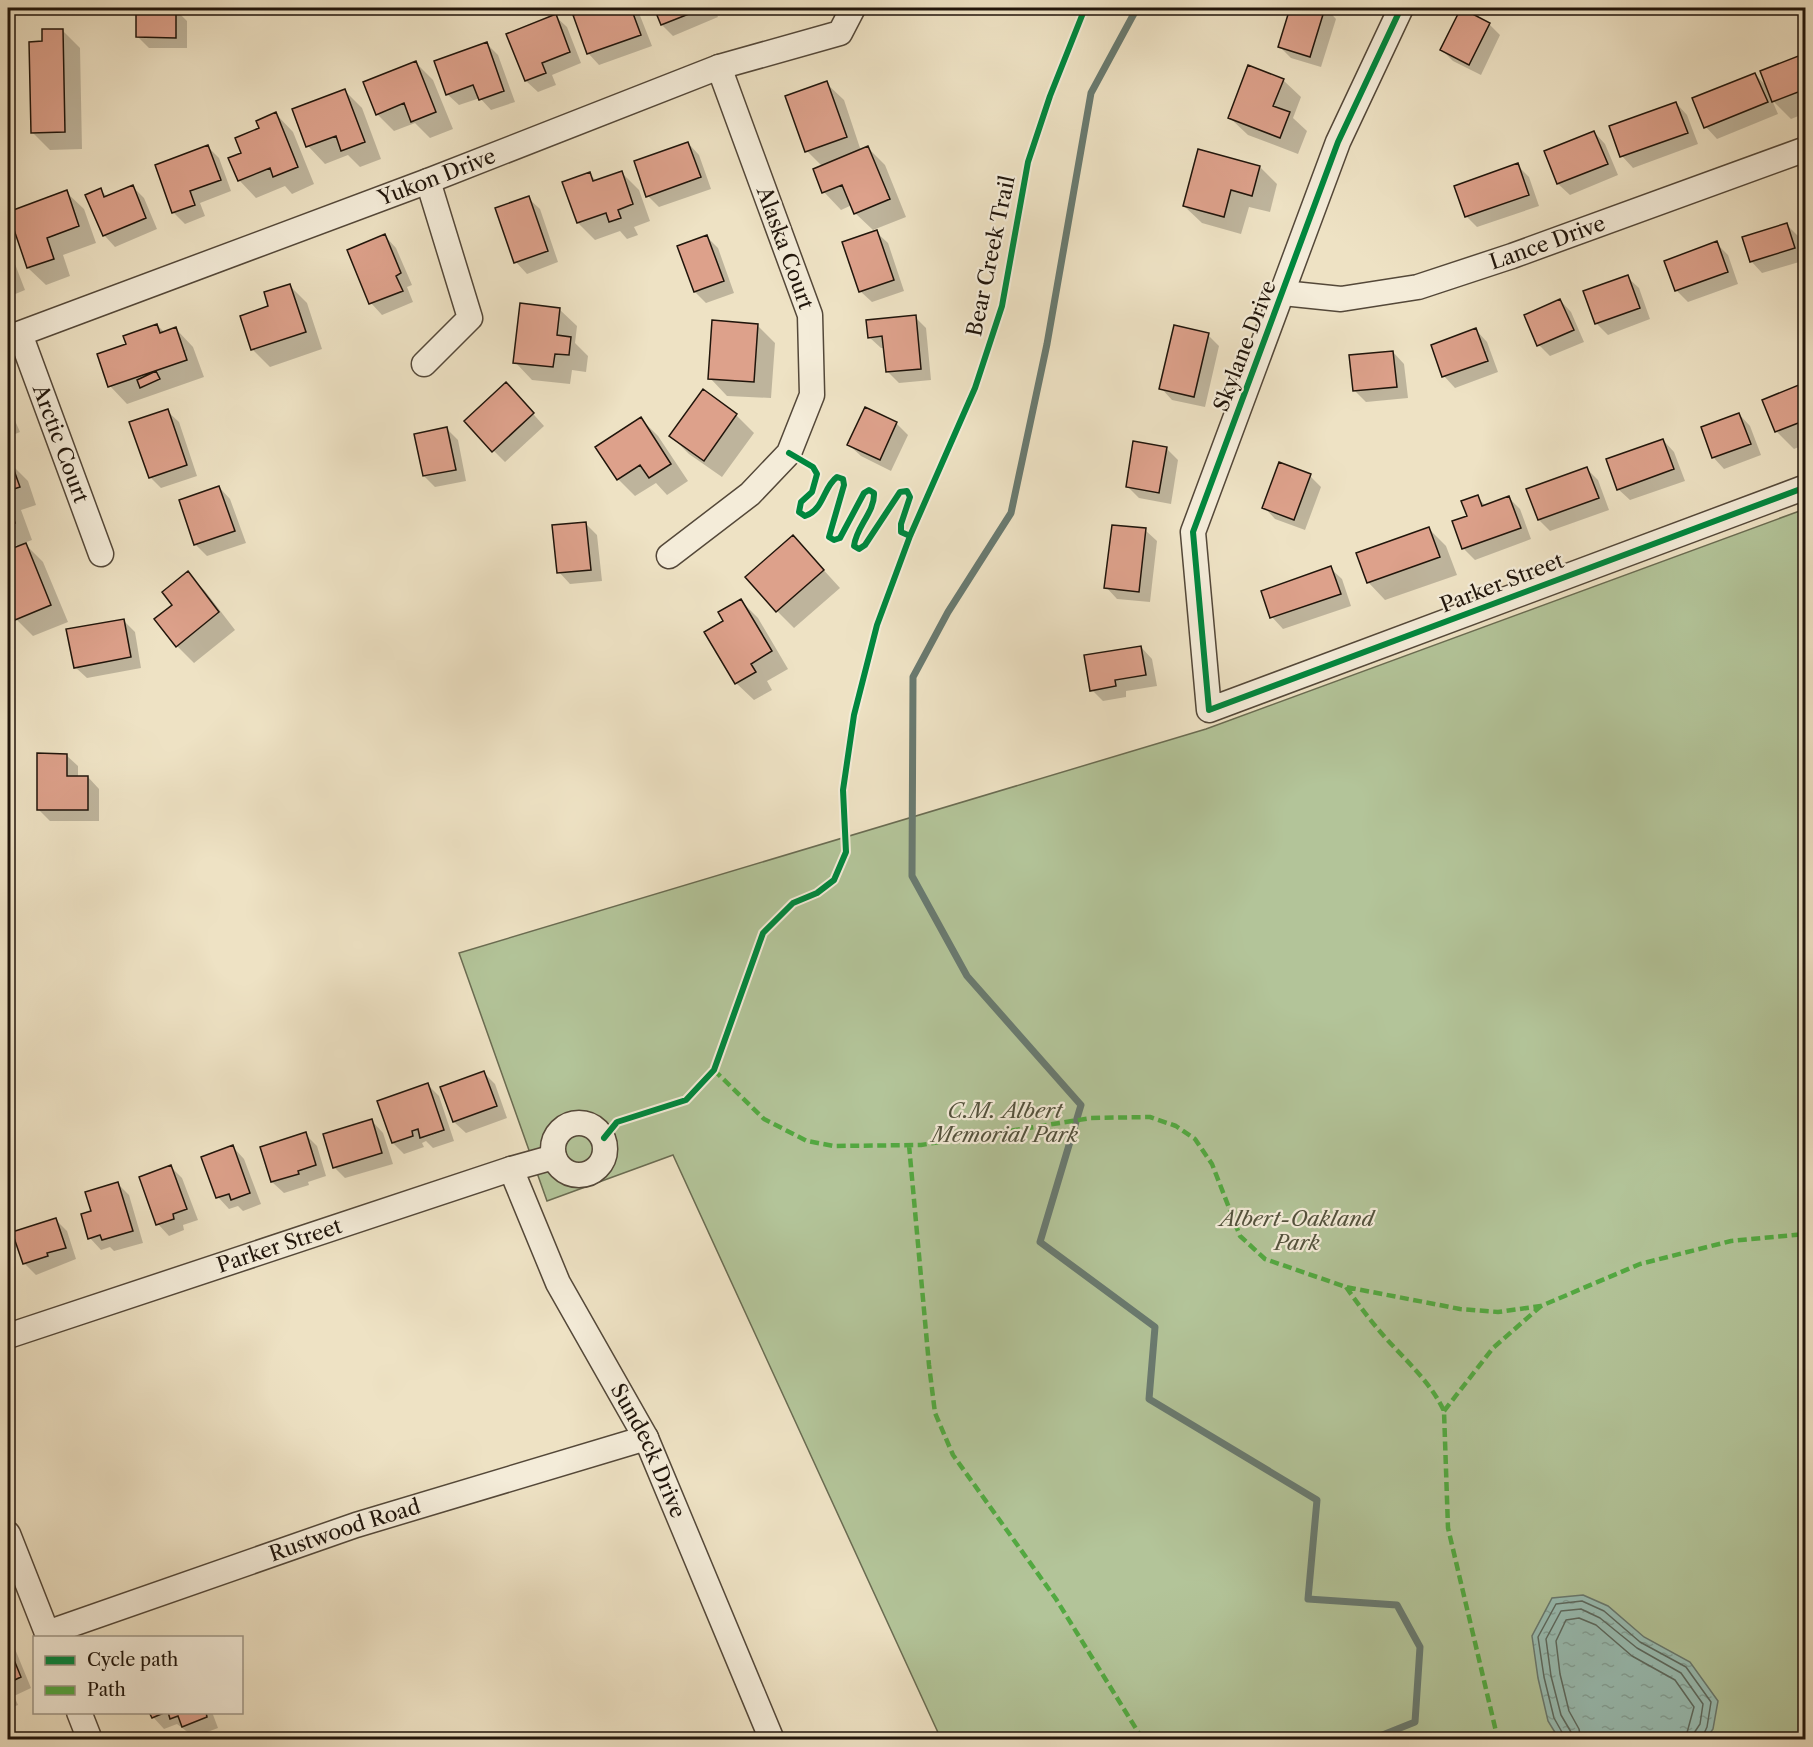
<svg xmlns="http://www.w3.org/2000/svg" width="1813" height="1747" font-family="'Libre Caslon Text',serif">
<defs>
<pattern id="water-ripples" width="26" height="14" patternUnits="userSpaceOnUse" patternTransform="scale(1.5)"><rect width="26" height="14" fill="#99beb4"/><path d="M2 4q2-2 4 0t4 0M15 11q2-2 4 0t4 0" fill="none" stroke="#84a299"/></pattern>
</defs>
<rect width="100%" height="100%" fill="#eee2c4"/>
<filter id="stains"><feTurbulence type="fractalNoise" baseFrequency=".00333" numOctaves="4"/><feColorMatrix values="0 0 0 0 .2 0 0 0 0 .09 0 0 0 0 .02 0 0 0 .5 -.17"/></filter>
<radialGradient id="worn" r=".72"><stop offset=".6" stop-color="#630" stop-opacity="0"/><stop offset="1" stop-color="#630" stop-opacity=".3"/></radialGradient>
<path fill="#b3c499" stroke="#6a6c52" stroke-width="1.5" d="M 1805,509 L 1805,1739 L 941,1739 L 673,1155 L 547,1201 L 459,953 L 1206,729 Z"/>
<path fill="url(#water-ripples)" stroke="#697a70" stroke-width="1.5" d="M 1583,1595 L 1608,1606 L 1644,1637 L 1690,1662 L 1718,1701 L 1713,1729 L 1706,1739 L 1559,1739 L 1548,1721 L 1538,1678 L 1532,1636 L 1552,1598 Z"/>
<path fill="#0003" d="M 600,8 L 637,8 L 652,46 L 599,65 L 588,53 L 575,16 Z
M 655,8 L 714,8 L 718,17 L 673,36 L 662,25 Z
M 737,8 L 759,8 L 743,13 Z
M 1291,8 L 1326,8 L 1336,19 L 1321,67 L 1291,58 L 1279,46 Z
M 175,9 L 187,21 L 187,48 L 149,48 L 138,37 Z
M 555,16 L 567,27 L 581,63 L 552,75 L 556,85 L 538,92 L 526,81 L 508,35 Z
M 1489,24 L 1500,35 L 1481,75 L 1453,61 L 1442,50 Z
M 62,30 L 80,48 L 82,149 L 50,150 L 32,132 L 44,43 Z
M 487,44 L 498,55 L 515,102 L 491,110 L 480,98 L 459,105 L 447,94 Z
M 1806,54 L 1806,113 L 1791,119 L 1772,100 L 1778,114 L 1717,139 L 1706,127 L 1694,99 L 1755,74 L 1768,88 Z
M 416,63 L 433,80 L 453,129 L 430,138 L 415,123 L 394,131 L 377,114 Z
M 1283,80 L 1301,97 L 1293,118 L 1307,131 L 1298,154 L 1248,135 L 1230,118 Z
M 826,83 L 844,100 L 861,151 L 868,148 L 885,165 L 906,217 L 873,230 L 855,213 L 852,205 L 841,210 L 824,192 L 822,166 L 807,151 Z
M 345,91 L 362,108 L 381,159 L 360,167 L 348,155 L 325,164 L 308,146 Z
M 1676,103 L 1687,115 L 1698,144 L 1633,168 L 1622,156 Z
M 276,114 L 293,132 L 314,184 L 292,194 L 285,186 L 256,198 L 239,180 L 243,154 L 261,129 Z
M 1594,132 L 1605,144 L 1618,175 L 1570,195 L 1558,184 L 1545,152 Z
M 688,143 L 699,155 L 711,189 L 659,207 L 648,196 Z
M 208,147 L 219,158 L 231,191 L 200,203 L 205,216 L 185,224 L 173,212 Z
M 1517,165 L 1529,177 L 1539,206 L 1477,227 L 1466,216 Z
M 1260,167 L 1277,184 L 1270,212 L 1249,207 L 1241,234 L 1202,223 L 1184,206 Z
M 621,172 L 639,190 L 650,221 L 634,227 L 638,235 L 627,239 L 620,231 L 595,240 L 578,223 L 589,174 L 597,181 Z
M 133,187 L 144,198 L 157,229 L 115,247 L 104,235 L 100,190 L 108,197 Z
M 66,192 L 84,209 L 96,243 L 63,255 L 70,276 L 46,285 L 28,268 L 8,213 Z
M 528,198 L 540,209 L 558,262 L 527,274 L 516,262 Z
M 1787,225 L 1798,236 L 1806,260 L 1762,273 L 1751,261 Z
M 876,232 L 888,243 L 904,291 L 872,302 L 860,291 Z
M 385,236 L 396,248 L 412,285 L 407,287 L 413,302 L 382,315 L 371,303 L 349,251 Z
M 707,237 L 718,248 L 734,293 L 706,303 L 695,292 L 679,246 Z
M 1716,243 L 1728,255 L 1738,284 L 1688,302 L 1677,291 L 1666,262 Z
M 8,246 L 25,290 L 8,297 Z
M 1627,277 L 1639,288 L 1650,319 L 1608,335 L 1596,323 Z
M 289,285 L 307,303 L 322,349 L 270,367 L 252,349 L 270,307 Z
M 1560,300 L 1571,312 L 1584,342 L 1550,356 L 1539,345 Z
M 559,309 L 577,326 L 575,343 L 588,356 L 586,372 L 572,370 L 570,384 L 532,380 L 515,362 Z
M 915,317 L 926,328 L 931,380 L 899,383 L 887,371 L 885,348 L 881,348 L 869,337 Z
M 157,325 L 165,333 L 176,329 L 193,347 L 204,377 L 127,404 L 110,386 L 128,345 Z
M 757,325 L 775,343 L 771,398 L 727,396 L 710,378 Z
M 1476,330 L 1487,342 L 1498,372 L 1455,388 L 1444,376 Z
M 1208,335 L 1219,346 L 1205,407 L 1172,400 L 1161,388 Z
M 1393,352 L 1404,364 L 1408,398 L 1366,402 L 1354,390 Z
M 1806,385 L 1806,444 L 1794,449 L 1777,432 L 1764,401 Z
M 703,391 L 736,415 L 754,433 L 722,477 L 689,454 L 671,436 Z
M 517,396 L 544,426 L 505,462 L 493,450 Z
M 8,405 L 20,432 L 8,437 Z
M 866,409 L 896,423 L 908,435 L 891,471 L 861,456 L 849,445 Z
M 167,411 L 179,422 L 197,476 L 161,488 L 150,477 Z
M 1739,414 L 1750,426 L 1761,455 L 1724,469 L 1713,457 Z
M 641,419 L 658,436 L 688,481 L 667,495 L 656,483 L 635,496 L 618,479 Z
M 447,429 L 458,440 L 466,481 L 435,487 L 424,476 Z
M 1663,440 L 1674,452 L 1685,481 L 1630,500 L 1618,489 Z
M 8,444 L 15,465 L 13,466 L 28,481 L 36,505 L 21,510 L 32,540 L 24,543 L 43,562 L 68,622 L 33,636 L 16,619 L 8,598 L 8,552 L 18,548 L 17,545 L 8,549 Z
M 1167,449 L 1178,460 L 1171,504 L 1139,498 L 1128,487 Z
M 1587,469 L 1598,480 L 1609,510 L 1550,531 L 1539,520 Z
M 1310,476 L 1321,487 L 1305,530 L 1275,519 L 1264,507 Z
M 219,487 L 230,499 L 246,543 L 207,556 L 196,545 L 181,501 Z
M 1477,497 L 1486,506 L 1509,498 L 1520,509 L 1531,539 L 1475,560 L 1464,549 L 1454,522 L 1468,517 Z
M 585,523 L 597,535 L 602,581 L 570,584 L 559,572 Z
M 1429,529 L 1446,546 L 1457,575 L 1385,600 L 1368,582 Z
M 1145,530 L 1157,541 L 1150,602 L 1117,599 L 1106,587 Z
M 810,555 L 840,588 L 794,628 L 777,611 Z
M 1330,568 L 1342,579 L 1351,606 L 1283,629 L 1272,617 Z
M 187,573 L 205,591 L 235,630 L 194,663 L 177,646 L 174,605 Z
M 741,601 L 758,618 L 788,669 L 767,681 L 772,690 L 754,700 L 736,683 L 725,621 Z
M 123,620 L 135,632 L 141,668 L 87,678 L 75,667 Z
M 1141,647 L 1152,659 L 1157,686 L 1126,691 L 1126,697 L 1103,701 L 1092,690 Z
M 66,755 L 78,766 L 78,777 L 88,777 L 99,789 L 99,821 L 50,821 L 38,809 Z
M 484,1073 L 495,1084 L 507,1118 L 466,1133 L 454,1122 L 442,1088 Z
M 428,1085 L 439,1096 L 454,1141 L 433,1148 L 426,1141 L 422,1143 L 424,1147 L 404,1154 L 393,1143 Z
M 372,1121 L 383,1133 L 393,1164 L 345,1178 L 334,1167 Z
M 305,1134 L 317,1146 L 326,1176 L 308,1182 L 309,1185 L 284,1193 L 272,1182 L 262,1148 Z
M 233,1147 L 244,1159 L 261,1204 L 243,1211 L 238,1206 L 229,1209 L 218,1197 Z
M 171,1167 L 182,1178 L 198,1220 L 183,1225 L 184,1230 L 169,1236 L 158,1224 Z
M 118,1184 L 129,1195 L 143,1243 L 114,1251 L 110,1247 L 101,1250 L 90,1238 L 92,1212 Z
M 56,1220 L 67,1231 L 76,1259 L 36,1275 L 24,1263 Z
M 8,1642 L 15,1649 L 31,1688 L 14,1696 L 18,1705 L 8,1709 Z
M 151,1712 L 212,1712 L 218,1728 L 194,1737 L 177,1724 L 164,1729 L 153,1717 Z"/>
<g fill="none" stroke-linecap="round" stroke-linejoin="round">
<path stroke="#5c6a60" stroke-width="1.5" d="M 1564,1740 L 1563,1734 L 1554,1718 L 1544,1677 L 1538,1637 L 1556,1604 L 1582,1601 L 1604,1611 L 1640,1642 L 1686,1667 L 1711,1702 L 1707,1727 L 1701,1740
M 1572,1740 L 1571,1732 L 1561,1715 L 1551,1676 L 1546,1639 L 1561,1611 L 1581,1609 L 1600,1618 L 1637,1648 L 1681,1673 L 1703,1704 L 1700,1724 L 1694,1733 L 1694,1740
M 1581,1740 L 1579,1729 L 1569,1711 L 1560,1674 L 1556,1641 L 1566,1620 L 1579,1618 L 1596,1625 L 1632,1656 L 1675,1680 L 1694,1707 L 1685,1740"/>
<path stroke="#697a70" stroke-width="7" d="M 1137,8 L 1091,93 L 1047,344 L 1011,513 L 948,612 L 913,677 L 912,876 L 967,976 L 1081,1105 L 1040,1242 L 1155,1327 L 1149,1399 L 1317,1500 L 1308,1599 L 1397,1605 L 1420,1647 L 1415,1722 L 1370,1740"/>
</g>
<path fill="#dda18b" stroke="#20150b" stroke-width="1.5" d="M 136,8 L 176,8 L 176,38 L 136,37 Z
M 596,8 L 631,8 L 641,35 L 587,54 L 573,15 Z
M 654,8 L 704,8 L 661,25 Z
M 1290,8 L 1325,8 L 1310,57 L 1278,47 Z
M 1461,8 L 1490,23 L 1469,65 L 1440,50 Z
M 556,14 L 570,52 L 542,63 L 546,73 L 525,81 L 506,34 Z
M 42,29 L 63,29 L 65,132 L 31,133 L 29,42 L 42,41 Z
M 487,42 L 504,91 L 479,100 L 473,85 L 446,95 L 434,61 Z
M 1806,53 L 1806,89 L 1772,102 L 1760,71 Z
M 416,61 L 436,112 L 411,122 L 404,103 L 376,115 L 363,82 Z
M 1248,65 L 1284,79 L 1273,106 L 1290,112 L 1280,138 L 1228,118 Z
M 1755,73 L 1768,102 L 1704,128 L 1692,98 Z
M 827,81 L 847,137 L 805,152 L 785,96 Z
M 345,89 L 365,142 L 341,151 L 336,136 L 306,147 L 292,109 Z
M 1676,102 L 1688,133 L 1620,157 L 1609,126 Z
M 276,112 L 298,167 L 273,177 L 270,168 L 238,181 L 228,158 L 241,153 L 235,138 L 259,128 L 256,121 Z
M 1594,131 L 1608,164 L 1557,184 L 1544,151 Z
M 688,142 L 701,177 L 646,197 L 634,161 Z
M 208,145 L 221,180 L 190,191 L 195,205 L 172,213 L 155,165 Z
M 868,146 L 890,199 L 854,214 L 842,185 L 822,193 L 813,169 Z
M 1198,149 L 1260,166 L 1252,196 L 1231,190 L 1224,217 L 1183,206 Z
M 1518,163 L 1529,195 L 1465,217 L 1454,186 Z
M 622,171 L 633,204 L 618,210 L 621,218 L 609,222 L 606,213 L 577,223 L 562,182 L 590,172 L 593,181 Z
M 133,185 L 146,218 L 103,236 L 85,195 L 101,188 L 104,197 Z
M 67,190 L 79,226 L 47,238 L 54,259 L 27,268 L 8,212 Z
M 529,196 L 548,251 L 514,263 L 495,208 Z
M 1787,223 L 1795,248 L 1750,262 L 1742,237 Z
M 877,230 L 894,280 L 859,292 L 842,242 Z
M 385,234 L 401,273 L 396,276 L 403,291 L 369,304 L 347,250 Z
M 707,235 L 724,281 L 694,292 L 677,246 Z
M 1717,241 L 1728,272 L 1675,291 L 1664,261 Z
M 1628,275 L 1640,308 L 1595,324 L 1583,291 Z
M 290,284 L 306,332 L 251,350 L 240,316 L 268,306 L 264,292 Z
M 1560,299 L 1574,330 L 1537,346 L 1524,315 Z
M 520,303 L 560,308 L 557,335 L 571,337 L 569,355 L 555,354 L 553,367 L 513,363 Z
M 916,315 L 921,369 L 886,372 L 882,336 L 868,338 L 866,320 Z
M 712,320 L 758,324 L 754,382 L 708,379 Z
M 157,324 L 160,333 L 176,327 L 187,360 L 108,387 L 97,354 L 126,344 L 123,336 Z
M 1174,325 L 1209,333 L 1194,397 L 1159,389 Z
M 1476,328 L 1488,361 L 1442,377 L 1431,345 Z
M 1393,351 L 1397,387 L 1353,391 L 1349,355 Z
M 156,371 L 160,379 L 140,388 L 137,380 Z
M 506,382 L 534,413 L 492,452 L 464,421 Z
M 1806,382 L 1806,420 L 1775,432 L 1762,400 Z
M 703,389 L 737,414 L 704,461 L 669,436 Z
M 865,407 L 897,422 L 880,460 L 847,445 Z
M 168,409 L 187,465 L 149,478 L 129,422 Z
M 1739,413 L 1751,444 L 1712,458 L 1701,427 Z
M 641,417 L 671,464 L 649,478 L 640,465 L 617,480 L 595,447 Z
M 447,427 L 456,470 L 423,476 L 414,434 Z
M 1663,439 L 1674,469 L 1617,490 L 1606,459 Z
M 1133,441 L 1167,447 L 1159,493 L 1126,487 Z
M 11,462 L 20,487 L 8,491 L 8,463 Z
M 1279,462 L 1311,474 L 1294,520 L 1262,508 Z
M 1587,467 L 1599,498 L 1538,520 L 1526,489 Z
M 219,486 L 235,531 L 194,545 L 179,500 Z
M 1478,495 L 1482,506 L 1509,496 L 1521,528 L 1462,549 L 1452,521 L 1467,516 L 1461,501 Z
M 8,502 L 15,523 L 8,525 Z
M 586,522 L 591,570 L 557,573 L 552,525 Z
M 1112,525 L 1146,528 L 1139,592 L 1104,588 Z
M 1429,527 L 1440,557 L 1367,583 L 1356,553 Z
M 793,535 L 824,570 L 776,612 L 745,577 Z
M 26,543 L 51,605 L 15,620 L 8,602 L 8,550 Z
M 1331,566 L 1341,594 L 1270,618 L 1261,591 Z
M 188,571 L 219,612 L 176,647 L 154,619 L 172,605 L 162,592 Z
M 741,599 L 772,651 L 751,664 L 756,672 L 735,684 L 704,632 L 723,621 L 718,612 Z
M 124,619 L 131,657 L 74,668 L 66,629 Z
M 1141,646 L 1146,675 L 1115,680 L 1116,686 L 1090,691 L 1084,655 Z
M 37,753 L 67,754 L 67,776 L 88,776 L 88,810 L 37,810 Z
M 484,1071 L 497,1106 L 453,1122 L 440,1087 Z
M 428,1083 L 444,1130 L 420,1138 L 418,1129 L 412,1131 L 413,1136 L 392,1143 L 377,1101 Z
M 372,1119 L 382,1153 L 333,1168 L 323,1134 Z
M 306,1132 L 316,1165 L 298,1171 L 299,1174 L 271,1182 L 260,1147 Z
M 233,1145 L 250,1193 L 231,1200 L 229,1194 L 216,1198 L 201,1157 Z
M 171,1165 L 187,1209 L 173,1214 L 174,1219 L 156,1225 L 139,1177 Z
M 118,1182 L 133,1231 L 102,1240 L 100,1235 L 88,1239 L 81,1214 L 91,1211 L 85,1192 Z
M 56,1218 L 66,1248 L 47,1253 L 48,1256 L 23,1264 L 12,1232 Z
M 8,1645 L 21,1677 L 8,1683 Z
M 149,1712 L 166,1712 L 152,1718 Z
M 168,1712 L 206,1712 L 207,1717 L 182,1727 L 178,1716 L 170,1719 Z"/>
<g fill="none" stroke-linecap="round" stroke-linejoin="round">
<defs>
<g id="minor">
<path d="M 1401,8 L 1338,142 L 1193,532 L 1209,710 L 1806,487"/>
<path id="s1" d="M 1283,293 L 1341,299 L 1418,287 L 1512,256 L 1806,149"/>
<path id="s2" d="M 20,334 L 101,554"/>
<path id="s3" d="M 8,338 L 428,181 L 719,67 L 840,33 L 853,8"/>
<path d="M 424,364 L 470,318 L 428,181"/>
<path d="M 669,556 L 750,494 L 789,453 L 812,395 L 810,315 L 719,67"/>
<circle cx="579" cy="1149" r="26"/>
<path id="s4" d="M 511,1169 L 558,1283 L 646,1438 L 772,1740"/>
<path id="s5" d="M 8,1336 L 511,1169 L 554,1157"/>
<path d="M 8,1534 L 49,1638"/>
<path id="s6" d="M 47,1633 L 356,1525 L 646,1438"/>
<path d="M 79,1712 L 90,1740"/>
</g>
</defs>
<use href="#minor" stroke="#544839" stroke-width="27"/>
<use href="#minor" stroke="#f4ecd9" stroke-width="24"/>
<path stroke="#52a941" stroke-width="4.5" stroke-dasharray="9 4.5" stroke-linecap="butt" d="M 714,1070 L 764,1119 L 807,1141 L 834,1146 L 921,1145 L 1091,1118 L 1150,1117 L 1176,1126 L 1195,1139 L 1212,1164 L 1240,1236 L 1265,1259 L 1346,1287 L 1460,1309 L 1498,1312 L 1541,1306 L 1640,1264 L 1731,1241 L 1806,1234
M 909,1145 L 929,1365 L 935,1413 L 953,1455 L 1056,1599 L 1143,1740
M 1346,1287 C 1358,1304 1370,1320 1383,1335 C 1405,1360 1430,1381 1444,1411 L 1448,1528 L 1498,1740
M 1444,1411 L 1493,1348 L 1541,1306"/>
<defs>
<path id="cycleway" d="M 1401,8 L 1338,142 L 1193,532 L 1209,710 L 1806,487
M 789,453 L 813,467 L 817,474 L 812,492 L 801,502 L 799,512 L 805,516 C 824,510 823,487 837,477 L 843,479 L 844,485 L 829,537 L 834,540 L 840,538 L 864,493 L 869,490 L 874,493 C 875,512 856,527 854,546 L 859,549 L 865,545 L 900,492 L 907,491 L 910,497 L 901,524 L 901,532 L 910,536
M 604,1138 L 617,1122 L 686,1100 L 714,1070 L 763,933 L 793,903 L 817,893 L 834,880 L 846,852 L 843,790 L 854,715 L 877,625 L 910,536 L 975,388 L 1002,306 L 1028,162 L 1050,96 L 1085,8"/>
</defs>
<use href="#cycleway" stroke="#f4ecd9" stroke-width="10"/>
<use href="#cycleway" stroke="#00873e" stroke-width="6"/>
</g>
<g text-anchor="middle" stroke-width="4.5" stroke-linejoin="round" paint-order="stroke">
<g font-size="21" fill="#20150b" stroke="#f4ecd9">
<text dy="7" stroke="none"><textPath href="#s3" startOffset="458">Yukon Drive</textPath></text>
<text dy="7" stroke="none"><textPath href="#s1" startOffset="273">Lance Drive</textPath></text>
<text transform="translate(785 248) rotate(70)" y="7">Alaska Court</text>
<text transform="translate(991 256) rotate(-78)" y="7">Bear Creek Trail</text>
<text transform="translate(1245 346) rotate(-69)" y="7">Skylane Drive</text>
<text dy="7" stroke="none"><textPath href="#s2" startOffset="117">Arctic Court</textPath></text>
<text transform="translate(1502 583) rotate(-21)" y="7">Parker Street</text>
<text dy="7" stroke="none"><textPath href="#s5" startOffset="286">Parker Street</textPath></text>
<text dy="7" stroke="none"><textPath href="#s4" startOffset="314">Sundeck Drive</textPath></text>
<text dy="7" stroke="none"><textPath href="#s6" startOffset="315">Rustwood Road</textPath></text>
</g>
<g font-size="21" font-style="italic" fill="#53523d" stroke="#f4ecd9">
<text x="1005" y="1118">C.M. Albert<tspan x="1005" dy="24">Memorial Park</tspan></text>
<text x="1297" y="1226">Albert-Oakland<tspan x="1297" dy="24">Park</tspan></text>
</g>
</g>
<rect width="1813" height="1747" fill="none" stroke="#eee2c4" stroke-width="30"/>
<rect x="9" y="9" width="1795" height="1729" fill="none" stroke="#20150b" stroke-width="3"/>
<rect x="15" y="15" width="1783" height="1717" fill="none" stroke="#20150b" stroke-width="1.5"/>
<rect x="33" y="1636" width="210" height="78" fill="#f4ecd9" stroke="#9f9687" stroke-width="1.5"/>
<rect x="45" y="1656" width="30" height="9" fill="#00873e" stroke="#9f9687" stroke-width="1.5"/>
<text x="87" y="1666" font-size="18" fill="#20150b">Cycle path</text>
<rect x="45" y="1686" width="30" height="9" fill="#52a941" stroke="#9f9687" stroke-width="1.5"/>
<text x="87" y="1696" font-size="18" fill="#20150b">Path</text>
<rect width="100%" height="100%" filter="url(#stains)"/>
<rect width="100%" height="100%" fill="url(#worn)"/>
</svg>
